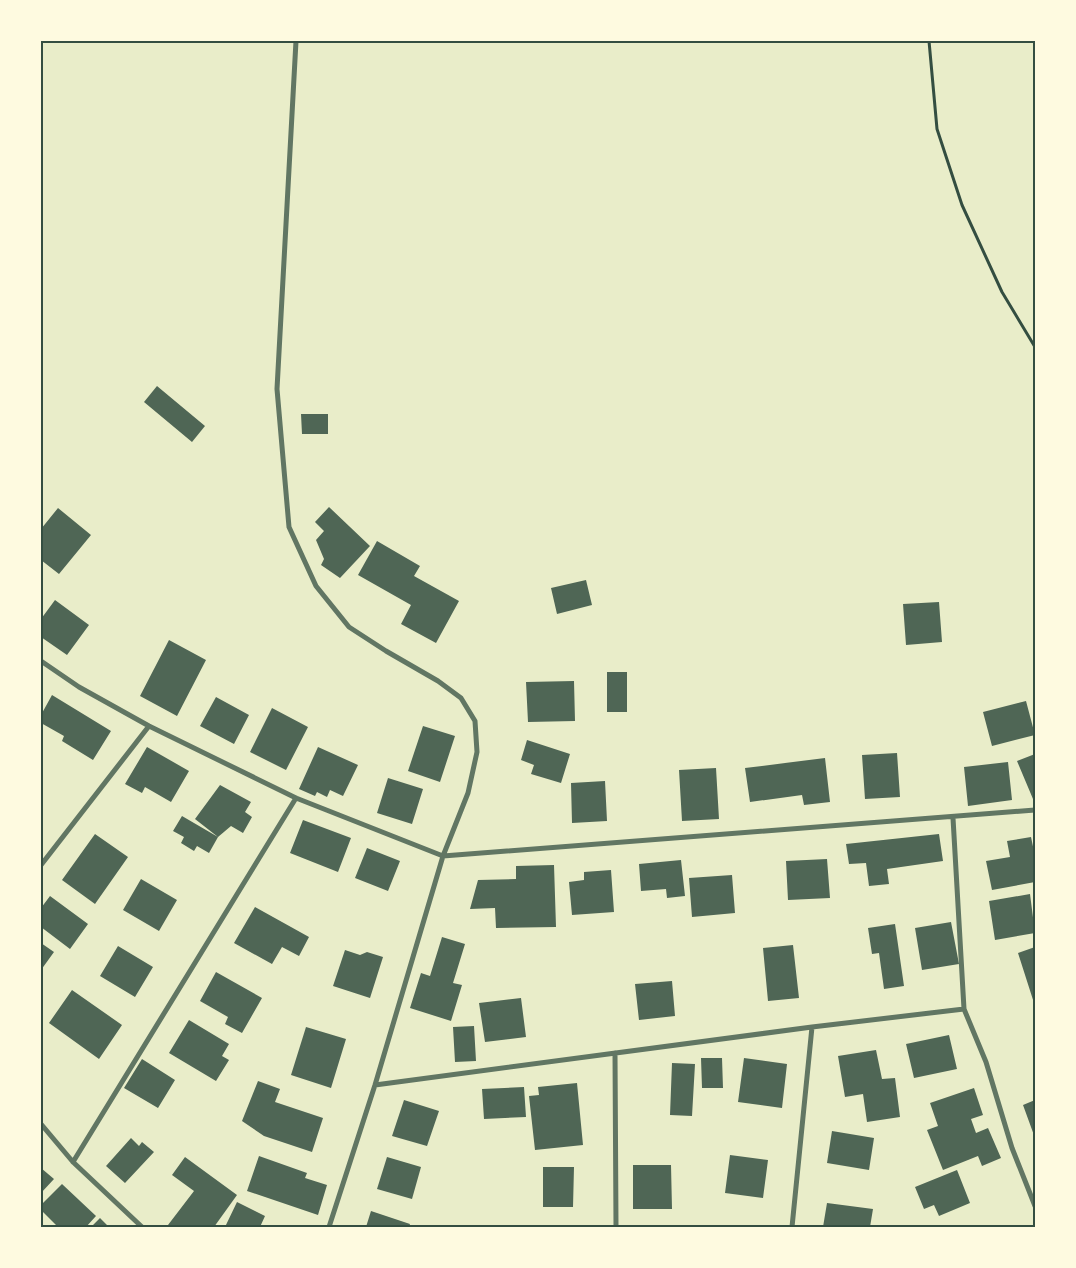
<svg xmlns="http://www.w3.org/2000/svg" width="1076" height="1268" font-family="Inter,sans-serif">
<rect width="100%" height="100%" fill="#e9edc9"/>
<path fill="#4f6655" d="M 157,386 L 205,426 L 192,442 L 144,402 Z
M 301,414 L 328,414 L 328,434 L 302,434 Z
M 329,507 L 370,546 L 340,578 L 321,565 L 324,559 L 316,540 L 324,531 L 315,522 Z
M 58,508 L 91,535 L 59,574 L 41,560 L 41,529 Z
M 377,541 L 420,566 L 414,576 L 459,601 L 436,643 L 401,624 L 411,605 L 358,575 Z
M 586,580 L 592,605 L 557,614 L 551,588 Z
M 55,600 L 89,625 L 67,655 L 41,637 L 41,619 Z
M 939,602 L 942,642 L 906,645 L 903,604 Z
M 169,640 L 206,660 L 177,716 L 140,696 Z
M 607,672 L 627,672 L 627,712 L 607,712 Z
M 574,681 L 575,721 L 528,722 L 526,682 Z
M 52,695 L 111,731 L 93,760 L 62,741 L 64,736 L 41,723 L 41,715 Z
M 216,697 L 249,715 L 234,744 L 200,726 Z
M 1026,701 L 1035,735 L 992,746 L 983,712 Z
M 272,708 L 308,727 L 286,770 L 250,752 Z
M 423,726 L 455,736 L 440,782 L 408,771 Z
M 527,740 L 570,754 L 561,783 L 531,774 L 534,765 L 521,760 Z
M 147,747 L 189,771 L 171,802 L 145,787 L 142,793 L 125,784 Z
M 318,747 L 358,765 L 343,796 L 330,790 L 327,797 L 317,792 L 315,796 L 299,789 Z
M 897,753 L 900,797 L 865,799 L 862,755 Z
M 1035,754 L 1035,798 L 1033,799 L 1017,761 Z
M 825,758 L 830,802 L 804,805 L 802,795 L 750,802 L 745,768 Z
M 1008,762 L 1012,800 L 968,806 L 964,767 Z
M 716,768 L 719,819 L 682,821 L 679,770 Z
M 388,778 L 423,789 L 412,824 L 377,813 Z
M 605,781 L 607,821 L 572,823 L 571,783 Z
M 220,785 L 251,802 L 245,812 L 252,817 L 243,833 L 231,826 L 218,837 L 209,853 L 197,846 L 194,851 L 181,843 L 184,837 L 173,831 L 182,816 L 218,837 L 195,819 Z
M 303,820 L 351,838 L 338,872 L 290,853 Z
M 95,834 L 128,857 L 95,904 L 62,880 Z
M 939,834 L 943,861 L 887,869 L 889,884 L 869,886 L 866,863 L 849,864 L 846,844 Z
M 1031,837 L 1035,856 L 1035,882 L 992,890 L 986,861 L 1010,857 L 1007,841 Z
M 367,848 L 400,861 L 388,891 L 355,878 Z
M 827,859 L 830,898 L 788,900 L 786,861 Z
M 681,860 L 685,896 L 667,898 L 666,889 L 641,891 L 639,864 Z
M 554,865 L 556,927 L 496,928 L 495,908 L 470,909 L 478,880 L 516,879 L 516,866 Z
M 611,870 L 614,912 L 572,915 L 569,882 L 584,880 L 584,872 Z
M 732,875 L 735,913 L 692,917 L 689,878 Z
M 141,879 L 177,900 L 159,931 L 123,910 Z
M 1030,894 L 1035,933 L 995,940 L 989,901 Z
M 50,896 L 88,924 L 70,949 L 41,927 L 41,908 Z
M 255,907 L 309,937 L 299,956 L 282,947 L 272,964 L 234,943 Z
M 951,922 L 959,964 L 922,970 L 915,928 Z
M 895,924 L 904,986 L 884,989 L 879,953 L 872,954 L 868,928 Z
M 442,937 L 465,944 L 453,983 L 462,985 L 451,1021 L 410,1008 L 421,973 L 430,976 Z
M 41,943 L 54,952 L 41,970 Z
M 793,945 L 799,998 L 768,1001 L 763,948 Z
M 118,946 L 153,967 L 135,997 L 100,976 Z
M 1035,947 L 1035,1003 L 1034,1003 L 1018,953 Z
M 345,950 L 360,955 L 367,952 L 383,957 L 370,998 L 333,986 Z
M 216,972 L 262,998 L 242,1033 L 225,1024 L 228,1017 L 200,1001 Z
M 672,981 L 675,1016 L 639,1020 L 635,984 Z
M 72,990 L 122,1025 L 99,1059 L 49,1023 Z
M 521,998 L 526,1037 L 485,1042 L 479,1003 Z
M 189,1020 L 229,1044 L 222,1056 L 229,1060 L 216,1081 L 169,1053 Z
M 474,1026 L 476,1061 L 455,1062 L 453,1027 Z
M 306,1027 L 346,1039 L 331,1088 L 291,1075 Z
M 949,1035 L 957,1069 L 914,1078 L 906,1044 Z
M 876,1050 L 882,1079 L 895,1078 L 900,1117 L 867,1122 L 863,1094 L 845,1097 L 838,1056 Z
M 701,1058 L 722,1058 L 723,1088 L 702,1088 Z
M 744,1058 L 787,1064 L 782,1108 L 738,1102 Z
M 142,1059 L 175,1080 L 158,1108 L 124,1088 Z
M 672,1063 L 695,1064 L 692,1116 L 670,1115 Z
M 258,1081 L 280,1089 L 275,1102 L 323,1118 L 312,1152 L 264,1136 L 242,1121 Z
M 577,1083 L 583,1145 L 535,1150 L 529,1096 L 539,1095 L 538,1087 Z
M 524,1087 L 526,1117 L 484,1119 L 482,1089 Z
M 974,1088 L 983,1115 L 971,1119 L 976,1133 L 988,1128 L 1001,1158 L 982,1166 L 978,1156 L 943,1170 L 927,1130 L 938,1126 L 930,1103 Z
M 404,1100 L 439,1111 L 427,1146 L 392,1136 Z
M 1035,1100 L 1035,1138 L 1023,1105 Z
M 832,1131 L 874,1138 L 869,1170 L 827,1163 Z
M 131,1138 L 139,1146 L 142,1142 L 154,1152 L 125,1183 L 106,1166 Z
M 730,1155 L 768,1160 L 763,1198 L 725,1193 Z
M 259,1156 L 307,1173 L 305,1178 L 327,1185 L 318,1215 L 247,1191 Z
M 185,1157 L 237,1195 L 214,1227 L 168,1225 L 194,1191 L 172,1175 Z
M 387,1157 L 421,1167 L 412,1199 L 377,1189 Z
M 633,1165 L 671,1165 L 672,1209 L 633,1209 Z
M 543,1167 L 574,1167 L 573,1207 L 543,1207 Z
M 41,1168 L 54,1179 L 41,1193 Z
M 957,1170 L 970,1203 L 939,1216 L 934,1205 L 924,1209 L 915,1187 Z
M 62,1184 L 96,1216 L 86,1227 L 58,1227 L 41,1210 L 41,1205 Z
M 237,1202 L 265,1216 L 260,1227 L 225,1227 Z
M 827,1203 L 873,1209 L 870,1227 L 823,1227 Z
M 371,1211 L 410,1224 L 409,1227 L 366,1227 Z
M 100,1218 L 109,1227 L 91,1227 Z"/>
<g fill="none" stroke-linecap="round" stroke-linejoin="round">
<path stroke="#344e41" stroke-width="3" d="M 929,41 L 937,129 L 962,205 L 1002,292 L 1035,347"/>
<path stroke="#617663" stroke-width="5" d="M 296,41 L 277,389 L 289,527 L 316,586 L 349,627 L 386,651 L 438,681 L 461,698 L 475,721 L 477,752 L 468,793 L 443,856 L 375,1085 L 329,1227
M 41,661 L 79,687 L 149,726 L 296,798 L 443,856 L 1035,810
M 953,818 L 964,1009 L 986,1062 L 1012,1148 L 1035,1206
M 41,865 L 149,726
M 615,1053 L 616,1227
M 375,1085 L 812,1027 L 964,1009
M 41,1124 L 73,1162 L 142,1227
M 73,1162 L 296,798
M 792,1227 L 812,1027"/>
</g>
<rect width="1076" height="1268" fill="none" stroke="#fefae0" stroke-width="85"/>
<rect x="42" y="42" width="992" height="1184" fill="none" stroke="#344e41" stroke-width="2"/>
</svg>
